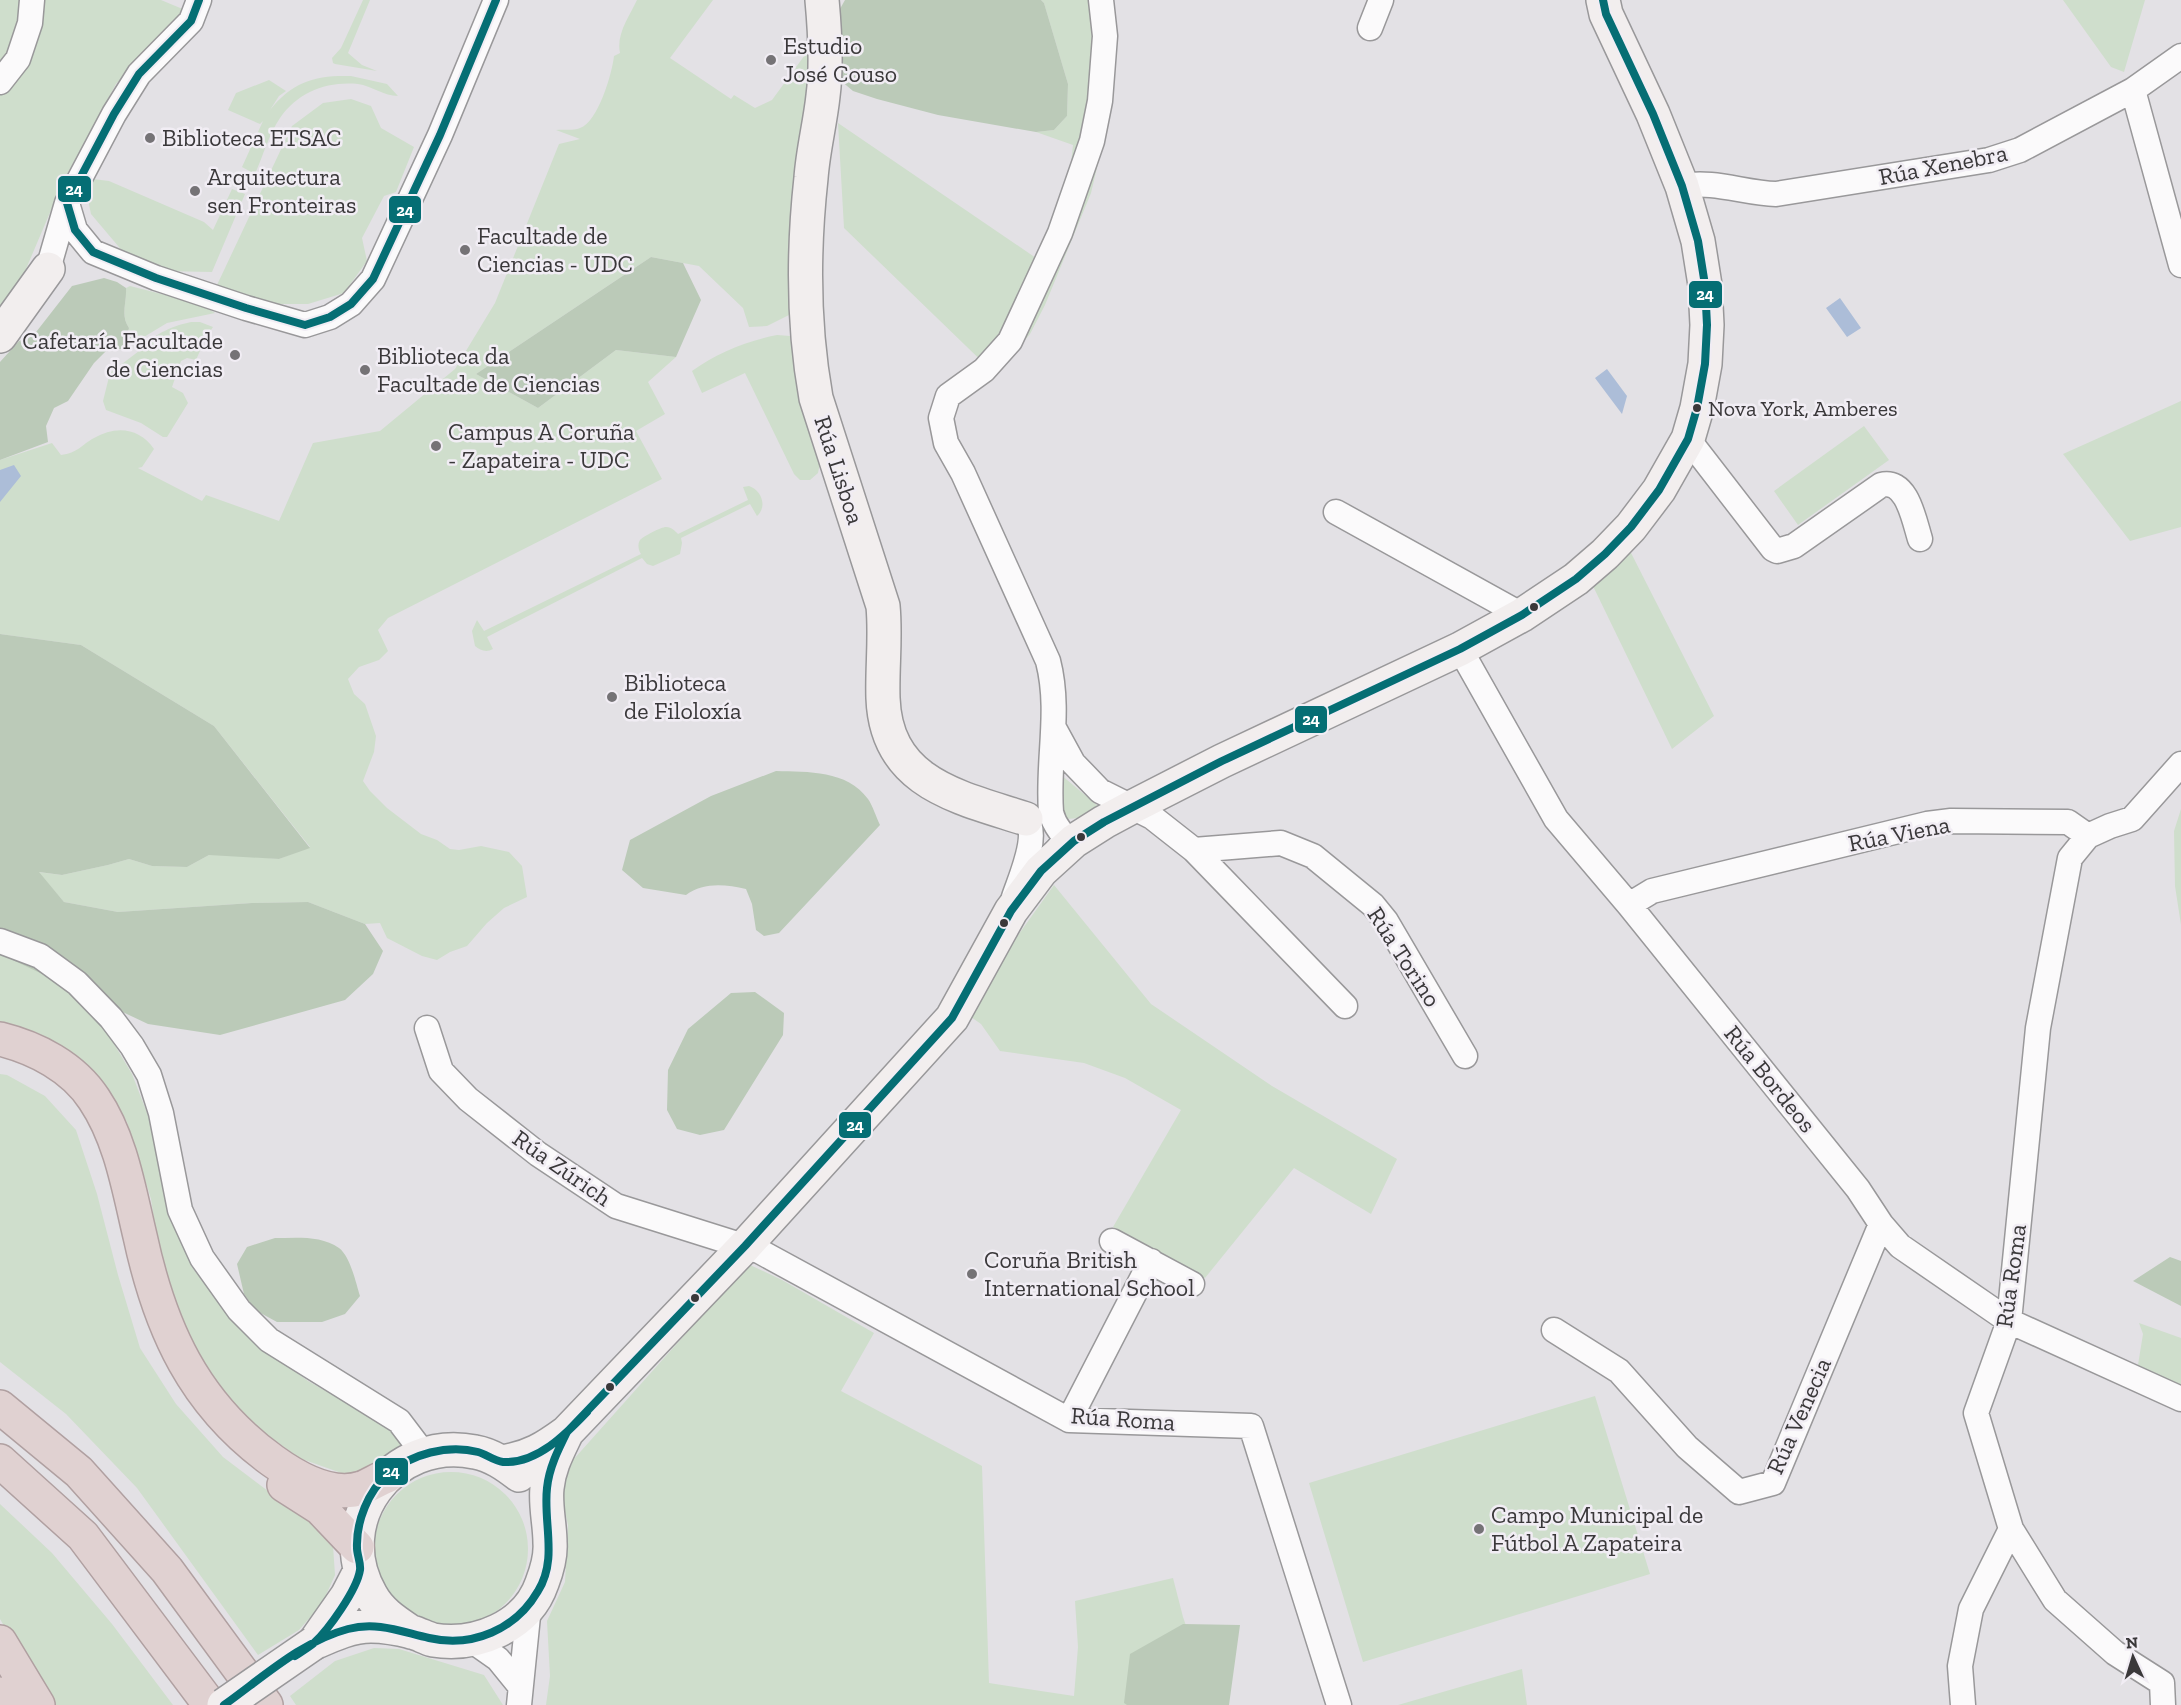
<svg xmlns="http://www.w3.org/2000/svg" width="2181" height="1705" font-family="'Zilla Slab',serif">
<rect width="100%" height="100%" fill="#e3e1e5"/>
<path fill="#cfdecc" d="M 0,0 L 161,0 L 185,10 L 116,84 L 63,182 L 23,276 L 0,310 Z
M 363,0 L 370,0 L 348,53 L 362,65 L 377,71 L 335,64 L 333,63 L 332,58 L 341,48 Z
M 637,0 L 713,0 L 670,58 L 731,99 L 734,95 L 755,108 L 772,100 L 810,48 L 789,315 L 767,326 L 749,327 L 743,308 L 699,266 L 651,257 L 476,374 L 538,408 L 616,350 L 676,357 L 648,382 L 665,414 L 636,431 L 662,479 L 388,618 L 378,630 L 388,651 L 379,660 L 359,667 L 348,679 L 354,694 L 365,704 L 376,736 L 374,752 L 363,781 L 370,791 L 387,808 L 421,834 L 437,840 L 450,849 L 459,850 L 481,846 L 509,852 L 522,866 L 527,897 L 504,908 L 487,923 L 467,946 L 450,952 L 437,960 L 422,956 L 387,938 L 380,923 L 365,924 L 308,902 L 252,903 L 118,912 L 64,902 L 38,872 L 62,875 L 108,865 L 129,859 L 152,866 L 187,867 L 209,855 L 226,854 L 279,859 L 310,847 L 214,726 L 81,645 L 0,634 L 0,460 L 52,443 L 61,455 C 78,453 81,445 94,438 C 116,425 140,428 154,449 L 142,467 L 138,468 L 202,501 L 206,495 L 279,521 L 313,443 L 380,431 L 455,369 L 495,303 L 559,144 L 580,139 L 556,130 C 563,129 573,131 580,128 C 598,122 612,74 614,56 L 620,53 C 616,34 629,17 637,0 Z
M 1041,0 L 1109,0 L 1114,33 L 1115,75 L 1104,138 L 1091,193 L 1045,305 L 1030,334 L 996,375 L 844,228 L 838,123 L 1036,258 L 1068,192 L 1073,145 L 1036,132 L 1054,130 L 1067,116 L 1068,84 L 1044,3 Z
M 2063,0 L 2145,0 L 2124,72 L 2111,67 Z
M 351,76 L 387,84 L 398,96 C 384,96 372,86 358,84 C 327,81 298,92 280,118 C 269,134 263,156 255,174 L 242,167 L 263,121 L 260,124 L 228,110 L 236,93 L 269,80 L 286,91 L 279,96 L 270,110 C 293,81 316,75 351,76 Z
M 351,99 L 371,106 L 381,128 L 414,147 L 396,192 L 384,196 L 362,238 L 367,261 L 344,293 L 308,304 L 261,304 L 217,285 L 292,126 L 323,103 Z
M 93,179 L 109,181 L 204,222 L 213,230 L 232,189 L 245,194 L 212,272 L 162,271 L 124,253 L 91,214 L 86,190 Z
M 130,286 L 201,304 L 215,313 L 167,323 L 124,349 L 129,328 C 120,315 127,303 126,288 Z
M 191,322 L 200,322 L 213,327 L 206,337 L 196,360 L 187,358 L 181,361 L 172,387 L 183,393 L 188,403 L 167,437 L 163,437 L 141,423 L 106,410 L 103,401 L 110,373 L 143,348 C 152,334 176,325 191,322 Z
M 777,335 L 790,336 L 801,402 L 820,463 L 818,473 L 810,480 L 800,480 L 794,474 L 745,373 L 702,393 L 692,371 C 717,353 746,341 777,335 Z
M 2181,401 L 2181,527 L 2130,541 L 2063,454 Z
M 1864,426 L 1889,460 L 1798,525 L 1774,491 Z
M 749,486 C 761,490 768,506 757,516 L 750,504 L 681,538 L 682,543 L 680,554 L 653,566 L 647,564 L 642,558 L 487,637 L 493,649 C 486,653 480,650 475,646 L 472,631 L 477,620 L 484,631 L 641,554 C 639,551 637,545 640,540 C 644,536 661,527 666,527 C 672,527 675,531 678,534 L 748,500 L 743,487 Z
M 1629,549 L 1714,716 L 1672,749 L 1592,584 Z
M 1060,774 L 1098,806 C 1086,814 1078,821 1063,818 Z
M 2181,809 L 2181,925 L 2175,886 L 2174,831 Z
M 1054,885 L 1151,1004 L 1272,1086 L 1397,1159 L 1371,1214 L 1294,1168 L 1205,1278 L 1113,1227 L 1181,1110 L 1125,1078 L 1084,1063 L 1000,1051 L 981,1024 L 971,1017 L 1016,938 Z
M 0,954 L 50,976 L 101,1022 L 132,1074 L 161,1149 L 172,1223 L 194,1270 L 246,1335 L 308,1381 L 397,1431 L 403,1451 L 372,1470 L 347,1475 L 299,1458 L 244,1418 L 206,1370 L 180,1319 L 159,1253 L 151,1199 L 127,1122 L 98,1076 L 42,1037 L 0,1026 Z
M 0,1074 L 7,1075 L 45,1096 L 76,1130 L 97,1194 L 118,1275 L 140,1348 L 176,1404 L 223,1457 L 280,1500 L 314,1520 L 333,1546 L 335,1575 L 322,1604 L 299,1630 L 258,1655 L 137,1488 L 66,1414 L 0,1362 Z
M 748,1264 L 782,1280 L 874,1333 L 841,1391 L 982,1466 L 989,1683 L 1074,1696 L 1078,1647 L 1075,1601 L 1173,1578 L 1183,1617 L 1213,1705 L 546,1705 L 550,1676 L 547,1621 L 565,1582 L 568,1525 L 561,1493 L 573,1460 Z
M 2139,1323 L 2181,1338 L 2181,1386 L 2137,1371 L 2143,1334 Z
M 1595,1396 L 1650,1574 L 1363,1662 L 1309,1483 Z
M374 1549a77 77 0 1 1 154 0a77 77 0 1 1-154 0Z
M 0,1504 L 52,1553 L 112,1624 L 173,1705 L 54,1705 L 30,1671 L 0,1619 Z
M 374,1648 L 399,1649 L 484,1675 L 503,1705 L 296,1705 L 290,1696 L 335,1661 Z
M 1522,1669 L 1527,1705 L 1398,1705 Z"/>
<path fill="#bbcab8" d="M 845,0 L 1041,0 L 1044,3 L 1068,84 L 1067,116 L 1054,130 L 1036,132 L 938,115 L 877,99 L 853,91 L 840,80 L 836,16 Z
M 651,257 L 683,263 L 701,300 L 676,357 L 616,350 L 538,408 L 476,374 Z
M 104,278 L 117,282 L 126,288 C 127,303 120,315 129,328 L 124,349 L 108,349 L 94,363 L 68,401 L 54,408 L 46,426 L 48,442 L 0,460 L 0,362 L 19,341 L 33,336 L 72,286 Z
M 0,634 L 81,645 L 214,726 L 310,848 L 279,859 L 209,855 L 187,867 L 152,866 L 129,859 L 108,865 L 62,875 L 39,872 L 64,902 L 118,912 L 252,903 L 308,902 L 365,924 L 383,951 L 373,974 L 345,1000 L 220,1035 L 148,1024 L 0,954 Z
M 776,771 C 808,772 847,770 868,799 C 873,806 876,817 880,825 L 779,933 L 764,936 L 756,930 L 752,904 L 746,889 C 725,884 703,882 686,895 L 643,888 L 622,870 L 630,840 L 711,796 Z
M 755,992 L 784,1013 L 783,1035 L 724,1130 L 700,1135 L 677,1129 L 667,1110 L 668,1070 L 688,1029 L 731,993 Z
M 275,1238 C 296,1238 321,1235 339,1248 C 350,1256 356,1283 360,1296 L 345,1314 L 322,1322 L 277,1322 L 255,1310 L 244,1294 L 237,1264 L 247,1247 Z
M 2170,1257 L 2181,1261 L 2181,1306 L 2133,1281 Z
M 1183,1624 L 1240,1625 L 1229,1705 L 1127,1705 L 1124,1703 L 1130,1654 Z"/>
<path fill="#acbdd8" d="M 1840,298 L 1861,328 L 1847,337 L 1826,308 Z
M 1607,369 L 1627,396 L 1622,414 L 1595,378 Z
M 14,465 L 21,476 L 0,502 L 0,470 Z"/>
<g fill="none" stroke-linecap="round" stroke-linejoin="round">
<defs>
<path id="street" d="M 199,0 L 191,21 L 139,74 L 114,114 L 67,203 L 75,230 L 93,252 L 156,278 L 246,308 L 305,325 L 330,317 L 351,304 L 373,279 L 440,135 L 496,0
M 1370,28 L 1381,0
M 0,82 L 18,59 L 30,23 L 32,0
M 2133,90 L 2181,265
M 1682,186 C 1714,180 1744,193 1776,194 L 1989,160 L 2020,150 L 2133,90 L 2181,56
M 48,269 L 67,203
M 1688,439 L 1773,549 L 1777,551 L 1794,546 L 1881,485 C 1907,478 1914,520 1920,539
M 1336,512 L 1522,615
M 1460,649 L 1556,819 L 1629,905 L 1858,1189 L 1881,1224 L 1900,1246 L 2009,1321 L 2181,1399
M 1055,730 L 1073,763 L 1100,791 L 1152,817 L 1194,850 L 1345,1006
M 1194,850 L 1281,843 L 1313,856 L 1373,905 L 1386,921 L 1465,1056
M 1050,857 C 1077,831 1057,839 1051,812 C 1047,761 1061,711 1048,661 L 963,473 L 946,443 L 941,418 L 948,396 L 984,370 L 1010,341 L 1060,233 L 1092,141 L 1100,101 L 1105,36 L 1101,0
M 1014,897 C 1020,879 1040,835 1026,819
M 1629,905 L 1652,891 L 1927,824 L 1951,821 L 2068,822 L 2088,836
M 0,941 L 40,956 L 77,983 L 111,1018 L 132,1046 L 149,1075 L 161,1113 L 180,1210 L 202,1258 L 239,1310 L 269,1340 L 399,1421 L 424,1454
M 427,1028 L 441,1071 L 468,1099 L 538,1154 L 616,1206 L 759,1251 L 1069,1420 L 1251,1426 L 1339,1705
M 1112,1241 L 1192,1284
M 1554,1330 L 1619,1371 L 1687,1447 L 1739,1492 L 1773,1483 L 1881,1224
M 1069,1420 L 1151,1261
M 2011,1529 L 2055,1600 L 2115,1653 L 2162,1683 L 2163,1705
M 471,1640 L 498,1659 L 520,1686
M 519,1705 L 529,1606
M 1963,1705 L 1960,1666 L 1971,1609 L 2011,1529 L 1976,1413 L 2009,1321 L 2038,1028 L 2070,858 L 2088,836 L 2110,826 L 2132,819 L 2181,764"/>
<path id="secondary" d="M 822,0 C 825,32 827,65 823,96 C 820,124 813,150 811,178 C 803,251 803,326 816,398 L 883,606 C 886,637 882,667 883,698 C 886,784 959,797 1026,819
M 0,336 L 48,269
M 501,1462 C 530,1458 545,1448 567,1432 L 745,1246 L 952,1018 L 1011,911 L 1041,871 L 1074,841 L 1104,822 L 1132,807 L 1222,761 L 1460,649 L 1522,615 L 1576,579 L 1605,554 L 1631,527 L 1659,490 L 1688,439 L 1697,408 L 1705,364 L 1707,325 L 1705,285 L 1698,241 L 1682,186 L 1653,114 L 1606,14 L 1603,0
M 411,1632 C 396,1622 380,1612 371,1595 C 328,1521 392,1435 475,1452 C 492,1455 506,1465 519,1475
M 314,1643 C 332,1635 351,1626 371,1626 C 383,1626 400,1629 412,1632 C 419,1634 426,1638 433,1640 C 476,1647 527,1627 542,1583 C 547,1570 551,1557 550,1543 C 550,1524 545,1506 547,1488 C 549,1467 558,1451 567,1432
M 314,1643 L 347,1596 L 360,1571"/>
<path id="highway" d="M 0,1039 C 36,1048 73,1067 94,1099 C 121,1139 129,1190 140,1236 C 160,1329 194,1404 273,1461 C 298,1479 331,1498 362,1488 C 370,1485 379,1479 387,1476
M 0,1407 L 79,1472 L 167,1570 L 266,1705
M 0,1461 L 83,1536 L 210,1705
M 284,1485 L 320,1508 L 357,1547
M 0,1642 L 38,1705
M 0,1694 L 3,1705"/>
</defs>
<use href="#street" stroke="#99989a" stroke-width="27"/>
<use href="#secondary" stroke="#99989a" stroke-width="36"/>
<use href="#highway" stroke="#b0a0a1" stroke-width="36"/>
<use href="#street" stroke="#fbfafb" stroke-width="24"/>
<use href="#secondary" stroke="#f2eeee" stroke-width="33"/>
<use href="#highway" stroke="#e0d1d1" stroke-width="33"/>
<defs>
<path id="secondary-bridge" d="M 224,1705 L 314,1643"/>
</defs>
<use href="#secondary-bridge" stroke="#99989a" stroke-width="36" stroke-linecap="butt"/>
<use href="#secondary-bridge" stroke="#f2eeee" stroke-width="33"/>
<defs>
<path id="bus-1" d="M 199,0 L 191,21 L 139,74 L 114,114 L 67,203 L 75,230 L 93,252 L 156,278 L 246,308 L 305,325 L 330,317 L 351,304 L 373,279 L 440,135 L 496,0
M 295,1656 C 301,1652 308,1648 314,1643 C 328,1630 357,1590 360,1570 C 361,1563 357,1555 357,1548 C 356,1522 368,1491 388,1474 C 411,1454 448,1444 478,1452 C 486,1454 494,1461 503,1462 C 537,1464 566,1434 587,1412
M 224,1705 C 262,1678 302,1641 348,1629 C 377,1621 402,1632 429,1638 C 473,1648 516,1629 538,1591 C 558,1559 543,1523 547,1488 C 549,1468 558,1450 567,1432 L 745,1246 L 952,1018 L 1011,911 L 1041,871 L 1074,841 L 1104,822 L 1222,761 L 1460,649 L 1522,615 L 1576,579 L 1605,554 L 1631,527 L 1659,490 L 1688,439 L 1697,408 L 1705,364 L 1707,325 L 1705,285 L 1698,241 L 1682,186 L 1653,114 L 1606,14 L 1603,0"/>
</defs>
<use href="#bus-1" stroke="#f1edf4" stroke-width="12"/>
<use href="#bus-1" stroke="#056e74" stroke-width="8"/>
</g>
<g fill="#757376" stroke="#f1edf4" stroke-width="2">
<circle cx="771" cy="60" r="6"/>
<circle cx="150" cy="138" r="6"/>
<circle cx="195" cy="191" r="6"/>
<circle cx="465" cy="250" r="6"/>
<circle cx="235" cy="355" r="6"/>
<circle cx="365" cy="370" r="6"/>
<circle cx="436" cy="446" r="6"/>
<circle cx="612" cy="697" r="6"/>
<circle cx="972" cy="1274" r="6"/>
<circle cx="1479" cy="1529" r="6"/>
</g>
<g fill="#3a383a" stroke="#f1edf4" stroke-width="2">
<circle cx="1697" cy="408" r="5"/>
<circle cx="1534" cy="607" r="5"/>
<circle cx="1081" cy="837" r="5"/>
<circle cx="1004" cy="923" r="5"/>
<circle cx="695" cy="1298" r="5"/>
<circle cx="610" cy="1387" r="5"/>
</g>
<g text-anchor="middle" stroke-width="5" stroke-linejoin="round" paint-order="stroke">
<g font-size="22" fill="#3a383a" stroke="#f1edf4" text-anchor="start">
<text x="1708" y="416">Nova York, Amberes</text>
</g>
<g font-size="24" fill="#3a383a" stroke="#f1edf4" text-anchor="start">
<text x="783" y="54">Estudio<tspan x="783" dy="28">José Couso</tspan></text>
<text x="162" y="146">Biblioteca ETSAC</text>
<text x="207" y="185">Arquitectura<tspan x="207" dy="28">sen Fronteiras</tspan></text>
<text x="477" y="244">Facultade de<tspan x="477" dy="28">Ciencias - UDC</tspan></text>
<text x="223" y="349" text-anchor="end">Cafetaría Facultade<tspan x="223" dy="28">de Ciencias</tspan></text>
<text x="377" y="364">Biblioteca da<tspan x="377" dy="28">Facultade de Ciencias</tspan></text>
<text x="448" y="440">Campus A Coruña<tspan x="448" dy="28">- Zapateira - UDC</tspan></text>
<text x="624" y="691">Biblioteca<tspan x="624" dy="28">de Filoloxía</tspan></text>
<text x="984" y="1268">Coruña British<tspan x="984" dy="28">International School</tspan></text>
<text x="1491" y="1523">Campo Municipal de<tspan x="1491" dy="28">Fútbol A Zapateira</tspan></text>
</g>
<g font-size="24" fill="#3a383a" stroke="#f1edf4">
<text transform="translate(1943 165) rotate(-11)" y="8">Rúa Xenebra</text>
<text transform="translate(839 470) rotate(72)" y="8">Rúa Lisboa</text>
<text transform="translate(1899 834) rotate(-11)" y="8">Rúa Viena</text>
<text transform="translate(1404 957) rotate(57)" y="8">Rúa Torino</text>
<text transform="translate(1770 1079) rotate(51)" y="8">Rúa Bordeos</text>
<text transform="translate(562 1168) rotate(35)" y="8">Rúa Zúrich</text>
<text transform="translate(2011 1276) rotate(-82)" y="8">Rúa Roma</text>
<text transform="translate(1799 1416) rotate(-66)" y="8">Rúa Venecia</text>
<text transform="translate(1123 1419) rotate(4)" y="8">Rúa Roma</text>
</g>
</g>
<g stroke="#f1edf4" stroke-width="2">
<rect x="57" y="175" width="35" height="28" rx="6" fill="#056e74"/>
<rect x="388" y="195" width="34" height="29" rx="6" fill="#056e74"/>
<rect x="1688" y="280" width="35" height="29" rx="6" fill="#056e74"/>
<rect x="1294" y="705" width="34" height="29" rx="6" fill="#056e74"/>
<rect x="838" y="1111" width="34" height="28" rx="6" fill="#056e74"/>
<rect x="374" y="1457" width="35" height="29" rx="6" fill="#056e74"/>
</g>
<g font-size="16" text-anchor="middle" font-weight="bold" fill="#fff">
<text x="74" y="195">24</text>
<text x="405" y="216">24</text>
<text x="1705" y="300">24</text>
<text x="1311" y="725">24</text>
<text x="855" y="1131">24</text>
<text x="391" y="1477">24</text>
</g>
<g transform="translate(2133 1657) rotate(356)" stroke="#f1edf4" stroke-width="4.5" paint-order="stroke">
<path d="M0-4.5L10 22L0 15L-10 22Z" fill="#3a383a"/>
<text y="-9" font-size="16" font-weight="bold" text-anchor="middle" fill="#3a383a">N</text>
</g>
</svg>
